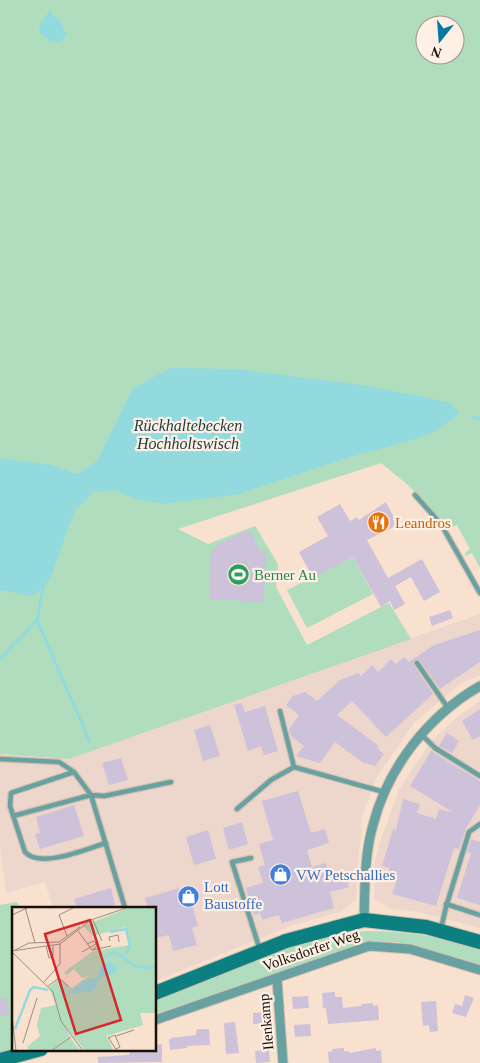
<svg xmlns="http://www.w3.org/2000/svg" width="480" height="1063" font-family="'Times New Roman',serif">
<rect width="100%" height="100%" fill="#f8e1cf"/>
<path fill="#edd6cb" d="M 480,614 L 480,675 L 460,684 L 414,723 L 377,777 L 361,819 L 362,832 L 359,850 L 356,900 L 340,912 L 291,926 L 155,981 L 155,908 L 53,908 L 45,882 L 6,893 L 0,847 L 0,754 L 69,759 Z
M 480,701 L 480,928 L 418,912 L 391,909 L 374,899 L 375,860 L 380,842 L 399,789 L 432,740 L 460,715 Z"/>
<path fill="#afddbe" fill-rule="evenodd" d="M 0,0 L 480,0 L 480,568 L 472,553 L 466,556 L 465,553 L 470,549 L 457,525 L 450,528 L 408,485 L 381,463 L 178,529 L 208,544 L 255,526 L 278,564 L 276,587 L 307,645 L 389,603 L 411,639 L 69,759 L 0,754 ZM 425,25 L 455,25 L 455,55 L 425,55 Z
M 353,557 L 373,594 L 307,628 L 287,590 Z
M 17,902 L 20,908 L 14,908 L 14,1049 L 0,1052 L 0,905 Z
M 363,931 C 404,931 440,936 480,947 L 480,967 L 397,942 L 369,942 L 155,1014 L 155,999 L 289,946 Z"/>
<path fill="#92dade" d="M 51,9 L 52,14 L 61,22 L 67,35 L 60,42 L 49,40 L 41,35 L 39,25 Z
M 171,368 L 236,369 L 368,386 L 448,402 L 460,413 L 434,432 L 416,439 L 350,457 L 239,494 L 164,504 L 135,499 L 115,490 L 94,492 L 74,512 L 52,574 L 43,589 L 30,596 L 0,590 L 0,458 L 51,465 L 78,474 L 97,461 L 133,388 Z"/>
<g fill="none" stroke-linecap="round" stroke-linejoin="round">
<path stroke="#92dade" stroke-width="3" d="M 472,417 L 480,419
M 37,620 L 90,742
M 0,659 L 37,620 L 43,589"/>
</g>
<path fill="#cdc2da" d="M 386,502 L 398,525 L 367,540 L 388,578 L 422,559 L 440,592 L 424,601 L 411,577 L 395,586 L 405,604 L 394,610 L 390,601 L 381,607 L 353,557 L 313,578 L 299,552 L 328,536 L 317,517 L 340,504 L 350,521 L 357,517 L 359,520 Z
M 250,530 L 260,551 L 266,551 L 264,602 L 209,599 L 211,549 L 217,549 L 216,545 Z
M 450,610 L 453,618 L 432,626 L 429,617 Z
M 480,630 L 480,662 L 440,689 L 420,661 L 414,660 L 414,665 L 433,694 L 386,737 L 352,701 L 337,715 L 379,746 L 377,748 L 384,754 L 375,766 L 366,763 L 365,764 L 335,742 L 320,763 L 296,756 L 304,746 L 291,736 L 289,729 L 299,715 L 286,705 L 293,696 L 305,692 L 317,701 L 340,680 L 358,673 L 361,676 L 372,665 L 378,672 L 391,659 L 396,664 L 404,657 L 409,662 L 434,645 Z
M 242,703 L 245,712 L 265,706 L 278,751 L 264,755 L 261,746 L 248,751 L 234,705 Z
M 480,709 L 480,736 L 473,740 L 462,721 Z
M 210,725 L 220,756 L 203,761 L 194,730 Z
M 447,733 L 459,741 L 452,753 L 439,746 Z
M 431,751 L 480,781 L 480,805 L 466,828 L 459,849 L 454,848 L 436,906 L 392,894 L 398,876 L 388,873 L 390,868 L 382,866 L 393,829 L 396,830 L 403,799 L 420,804 L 417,813 L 436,819 L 439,809 L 454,813 L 410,786 Z
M 121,758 L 128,780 L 109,785 L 102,763 Z
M 298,791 L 311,833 L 325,829 L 329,843 L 307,850 L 312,867 L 326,863 L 329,875 L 345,873 L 349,887 L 330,892 L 334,908 L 282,923 L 279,915 L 262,920 L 260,913 L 254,915 L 246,888 L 263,883 L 258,867 L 265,865 L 259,844 L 273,840 L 262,801 Z
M 74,805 L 84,836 L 40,849 L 35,834 L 40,833 L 36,817 Z
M 242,822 L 248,844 L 229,850 L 223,828 Z
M 208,830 L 216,859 L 194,865 L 186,837 Z
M 471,839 L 480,842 L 480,905 L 457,898 L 471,853 L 467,852 Z
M 187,886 L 198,926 L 192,928 L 197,945 L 173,951 L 169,935 L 155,938 L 155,908 L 148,908 L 145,898 Z
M 111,888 L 115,905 L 104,908 L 77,908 L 74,899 Z
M 335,992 L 335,997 L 342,997 L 343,1008 L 361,1006 L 361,1004 L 373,1003 L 373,1006 L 378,1005 L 379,1020 L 328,1024 L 326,1008 L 323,1008 L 322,993 Z
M 465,995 L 474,998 L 466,1017 L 452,1013 L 455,1004 L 462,1006 Z
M 308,996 L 309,1008 L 293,1009 L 292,997 Z
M 7,998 L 9,1015 L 0,1016 L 0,999 Z
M 436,1001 L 438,1031 L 430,1032 L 429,1025 L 423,1026 L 421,1002 Z
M 267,1012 L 268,1023 L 253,1024 L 253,1013 Z
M 235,1022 L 239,1053 L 226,1054 L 224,1023 Z
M 310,1024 L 311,1036 L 295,1037 L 294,1025 Z
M 197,1029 L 209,1029 L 210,1045 L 187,1046 L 187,1048 L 170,1050 L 169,1040 L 171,1038 L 196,1035 Z
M 162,1044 L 162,1062 L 98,1063 L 98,1057 L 129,1055 L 131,1049 L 155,1049 L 155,1045 Z
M 344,1048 L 344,1051 L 349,1051 L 349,1053 L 376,1048 L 376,1051 L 381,1050 L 382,1063 L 329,1063 L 328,1052 L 332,1052 L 332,1049 Z
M 269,1049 L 270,1062 L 256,1063 L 255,1051 Z"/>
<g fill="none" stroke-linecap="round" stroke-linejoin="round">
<defs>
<path id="lane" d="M 415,495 L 441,524 L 480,593
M 417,663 L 448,708
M 280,711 L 294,767
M 421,734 L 435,748 L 480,776
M 0,759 L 59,762 L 74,772 L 91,795 L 125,908
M 74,772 L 11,793 L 10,806 L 25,852 C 40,869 86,849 106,843
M 237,809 L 271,780 L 294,767 L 384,792
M 13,816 L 91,795 L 104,796 L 171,782
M 251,858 L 232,862 L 260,950
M 446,904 L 480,915
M 441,929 L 446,907 L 469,832 L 480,824"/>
<path id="street" d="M 364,920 C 365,889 364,856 373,825 C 388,767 428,716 480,686
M 277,979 L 283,1063
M 155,1020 L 369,946 L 410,949 L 480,970"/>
<path id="secondary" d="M 155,993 L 286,941 L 364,920 L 426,927 L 480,942
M 0,1060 L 41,1049"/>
</defs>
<use href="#lane" stroke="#d4c0af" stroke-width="7"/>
<use href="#street" stroke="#d4c0af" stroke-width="11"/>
<use href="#secondary" stroke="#d4c0af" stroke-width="16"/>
<use href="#lane" stroke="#68a1a2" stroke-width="4.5"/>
<use href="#street" stroke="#68a1a2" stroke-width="9"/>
<use href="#secondary" stroke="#0c7f81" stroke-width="14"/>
</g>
<defs>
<symbol id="restaurant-disc" viewBox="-11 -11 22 22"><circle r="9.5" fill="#e8710a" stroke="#fef0e5"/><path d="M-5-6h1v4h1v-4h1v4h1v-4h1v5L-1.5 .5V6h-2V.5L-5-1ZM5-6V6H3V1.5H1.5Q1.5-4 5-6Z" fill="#fff"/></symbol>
<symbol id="stadium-disc" viewBox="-11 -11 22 22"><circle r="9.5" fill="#2e9e5b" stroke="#fef0e5"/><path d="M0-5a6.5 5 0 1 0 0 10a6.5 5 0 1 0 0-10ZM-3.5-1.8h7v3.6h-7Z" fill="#fff"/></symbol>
<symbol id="shop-disc" viewBox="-11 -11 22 22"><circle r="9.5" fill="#3f7fe0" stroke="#fef0e5"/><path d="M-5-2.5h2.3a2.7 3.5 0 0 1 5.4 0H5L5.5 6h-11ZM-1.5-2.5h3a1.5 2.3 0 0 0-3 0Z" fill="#fff"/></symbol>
</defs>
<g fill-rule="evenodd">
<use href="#restaurant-disc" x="366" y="510" width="25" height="25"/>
<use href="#stadium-disc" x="226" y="562" width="25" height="25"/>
<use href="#shop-disc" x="268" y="862" width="25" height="25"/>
<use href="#shop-disc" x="176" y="884" width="25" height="25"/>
</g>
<g text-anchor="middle" stroke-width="4.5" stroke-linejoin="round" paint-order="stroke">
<g font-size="15" fill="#c56008" stroke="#fef0e5" text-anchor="start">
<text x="395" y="528">Leandros</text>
</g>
<g font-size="15" fill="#27864d" stroke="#fef0e5" text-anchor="start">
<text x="254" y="580">Berner Au</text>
</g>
<g font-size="15" fill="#366cbe" stroke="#fef0e5" text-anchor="start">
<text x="296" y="880">VW Petschallies</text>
<text x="204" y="892">Lott<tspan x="204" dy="17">Baustoffe</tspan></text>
</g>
<g font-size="15" fill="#18100a" stroke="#fef0e5">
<text transform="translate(311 950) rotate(-19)" y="5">Volksdorfer Weg</text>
<text transform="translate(266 1022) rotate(-95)" y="5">Ilenkamp</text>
</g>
<g font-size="16" font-style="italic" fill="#193d3f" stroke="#fef0e5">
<text x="188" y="431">Rückhaltebecken<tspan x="188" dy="18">Hochholtswisch</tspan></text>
</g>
</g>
<g transform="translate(12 907)">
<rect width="144" height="144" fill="#f8e1cf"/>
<path d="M 119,0 L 144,0 L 144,106 L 128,106 L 131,118 L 94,129 L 102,144 L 73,144 L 50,115 L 37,80 L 47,72 L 60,81 L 76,69 L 70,71 L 62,62 L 55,68 L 52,65 L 81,44 L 118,38 L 114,20 L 81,29 L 71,19 ZM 44,98 L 58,130 L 38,144 L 18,144 L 15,140 L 28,129 L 25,118 L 29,101 ZM 58,131 L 69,144 L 40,144 Z" fill="#afddbe"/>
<path d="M 98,55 L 105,61 L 104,66 L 88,71 L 82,84 L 54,88 L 72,74 L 86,70 L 88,59 Z" fill="#92dade"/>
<path fill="none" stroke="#92dade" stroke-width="2.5" d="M 98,25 L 114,22 L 118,39 L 113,48M 92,50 L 103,45 L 123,59 L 136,61 L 144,58M 3,122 L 18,83 L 22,80 L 36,83"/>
<path fill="none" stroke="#9e8d80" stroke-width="1" d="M 13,0 L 23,36M 0,8 L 17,0M 81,13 L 90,34M 66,24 L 80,43 L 99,39M 55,29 L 47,8 L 63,0M 98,34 L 97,30 L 106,28 L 107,35M 75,37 L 82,34 L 85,39 L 81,42M 34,39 L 37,51 L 41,49 L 41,39M 3,43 L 17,36 L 47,35 L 68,20M 0,44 L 48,37 L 79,13 L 117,0M 0,45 L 41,85 L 49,114 L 71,144M 70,45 L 84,37M 32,75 L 48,57 L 48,37M 36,79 L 47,71 L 56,79M 0,109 L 4,144M 104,129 L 122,123M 96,130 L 105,144M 96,131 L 103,128 L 108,140 L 104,142M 11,136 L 25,91M 39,144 L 59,130"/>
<path fill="#d62828" fill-opacity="0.15" stroke="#d62828" stroke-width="2.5" d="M 78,13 L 109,113 L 64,127 L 33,27 Z"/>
<rect width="144" height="144" fill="none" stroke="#18100a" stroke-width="2.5"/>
</g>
<g transform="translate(440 40) rotate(197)"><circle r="24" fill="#fef0e5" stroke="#a2968d"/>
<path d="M0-4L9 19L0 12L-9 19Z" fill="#0679a2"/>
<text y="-8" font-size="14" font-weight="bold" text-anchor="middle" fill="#18100a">N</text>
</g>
</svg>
